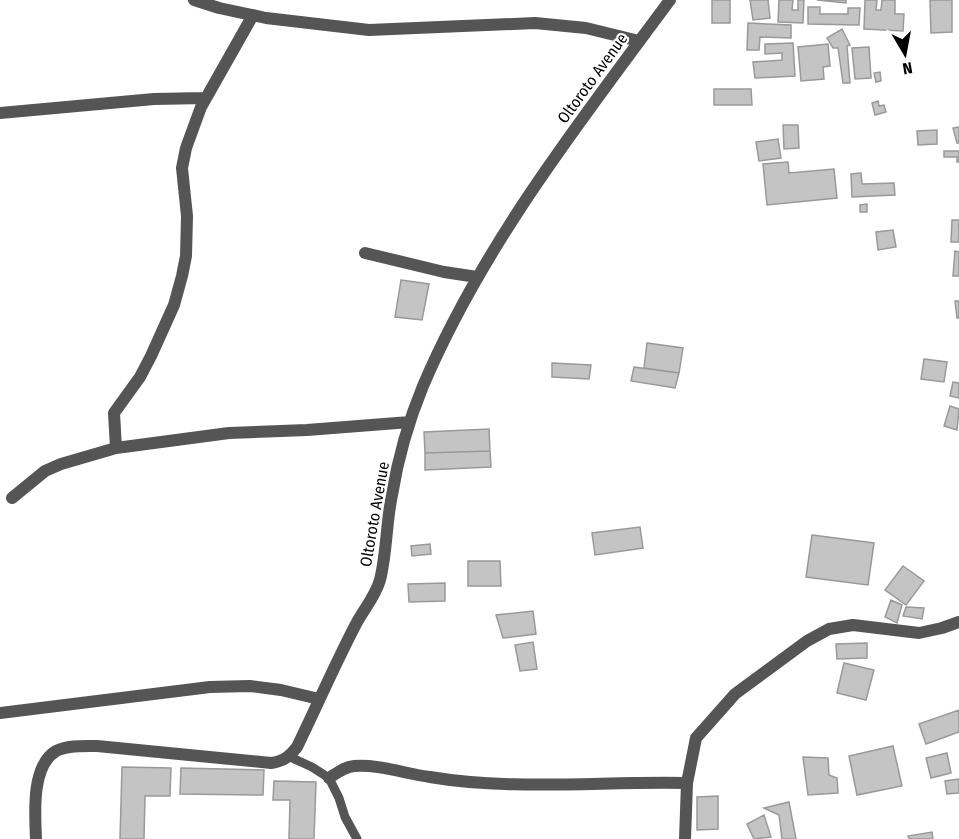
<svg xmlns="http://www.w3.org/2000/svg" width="959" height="839" font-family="'Fira Sans Condensed',sans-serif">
<rect width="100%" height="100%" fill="#fff"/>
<path fill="#c4c4c4" stroke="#999" stroke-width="1.5" d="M 712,0 L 730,0 L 730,23 L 712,23 Z
M 750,0 L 768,0 L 770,18 L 753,20 Z
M 779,0 L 793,0 L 792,10 L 798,10 L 798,0 L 804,0 L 803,23 L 778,22 Z
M 817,0 L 846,0 L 846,3 Z
M 865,0 L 877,0 L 876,10 L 881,10 L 882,0 L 895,0 L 895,14 L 904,14 L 903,31 L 864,29 Z
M 930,0 L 952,0 L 952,32 L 931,33 Z
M 808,7 L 820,7 L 820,14 L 848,14 L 848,8 L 860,8 L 859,25 L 808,24 Z
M 748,23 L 791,25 L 791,38 L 760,37 L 759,50 L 747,50 Z
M 842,29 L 850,45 L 847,46 L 850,83 L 843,83 L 838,48 L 833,48 L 827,38 Z
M 793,43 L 795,76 L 755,78 L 753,62 L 782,60 L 782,53 L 765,54 L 765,44 Z
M 828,44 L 830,66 L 823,67 L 824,79 L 801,81 L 798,47 Z
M 869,47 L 871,78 L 855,79 L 852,48 Z
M 880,72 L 881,81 L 876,82 L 874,73 Z
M 714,89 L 751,89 L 752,105 L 714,105 Z
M 878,101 L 879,106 L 884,105 L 886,112 L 875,115 L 872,103 Z
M 783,125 L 798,125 L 799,148 L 784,149 Z
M 959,127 L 959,143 L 957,143 L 953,128 Z
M 937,130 L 937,144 L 918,145 L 917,131 Z
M 778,139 L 781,158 L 759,161 L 756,142 Z
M 944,151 L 959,151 L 959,162 L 957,162 L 957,157 L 944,157 Z
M 788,162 L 789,173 L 834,169 L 837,198 L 767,205 L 763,164 Z
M 861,173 L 862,184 L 894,183 L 895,195 L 852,197 L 851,174 Z
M 867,204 L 867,212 L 860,212 L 860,205 Z
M 952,220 L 959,220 L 959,242 L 951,242 Z
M 893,230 L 896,247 L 878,250 L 876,232 Z
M 955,251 L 959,252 L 959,276 L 953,276 Z
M 401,280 L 429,284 L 422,320 L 395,317 Z
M 955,301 L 959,301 L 959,318 L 957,318 Z
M 647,343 L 683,348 L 679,373 L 644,368 Z
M 924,359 L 947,362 L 944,382 L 921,379 Z
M 552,363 L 591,365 L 589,379 L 552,377 Z
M 634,367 L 679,373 L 675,388 L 631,381 Z
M 953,382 L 959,383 L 959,398 L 950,396 Z
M 950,406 L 959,409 L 957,430 L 944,426 Z
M 489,429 L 490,451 L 425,453 L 424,432 Z
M 490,451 L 491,467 L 425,470 L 425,453 Z
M 640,527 L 643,548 L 595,555 L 592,533 Z
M 812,535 L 874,543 L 868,585 L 806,577 Z
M 430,544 L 431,554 L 412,556 L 411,546 Z
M 468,561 L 500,561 L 501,586 L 468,586 Z
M 903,566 L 924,581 L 906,605 L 885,590 Z
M 445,583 L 445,601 L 409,602 L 408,584 Z
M 891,600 L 902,605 L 897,623 L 885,617 Z
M 906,607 L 924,608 L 922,619 L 903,616 Z
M 533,611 L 536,634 L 503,638 L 496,615 Z
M 533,642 L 537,669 L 520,671 L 515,645 Z
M 867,643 L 867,658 L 837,659 L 836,644 Z
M 844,663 L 874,670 L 866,700 L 837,693 Z
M 959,710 L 959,732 L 926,744 L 919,724 Z
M 893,746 L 902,786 L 857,795 L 849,756 Z
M 947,753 L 951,773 L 931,778 L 926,758 Z
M 803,757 L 828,758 L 829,775 L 837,778 L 838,793 L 808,795 Z
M 122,767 L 171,768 L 170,796 L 145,796 L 144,839 L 120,839 Z
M 181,768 L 264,770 L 263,795 L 180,794 Z
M 959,779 L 959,793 L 947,794 L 945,781 Z
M 274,781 L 316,782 L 314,839 L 289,839 L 290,800 L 273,800 Z
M 718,796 L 718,829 L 697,830 L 697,797 Z
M 789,802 L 796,839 L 782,839 L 779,815 L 764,808 Z
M 764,815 L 771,837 L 754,839 L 747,824 Z
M 932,832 L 933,839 L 909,839 L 908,836 Z"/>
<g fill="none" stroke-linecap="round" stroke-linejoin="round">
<path stroke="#555" stroke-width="9" d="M 290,757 L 312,767 L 329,778 L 339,798 L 345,817 L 357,839"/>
<path stroke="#555" stroke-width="12" d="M 194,0 L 219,8 L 266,18 L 369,30 L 535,23 L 586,28 L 639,41
M 0,113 L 154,99 L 205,98
M 365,253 L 444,272 L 477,277
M 116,448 L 114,413 L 140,377 L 151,356 L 174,305 L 182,276 L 186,256 L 187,216 L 182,168 L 186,148 L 201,107 L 253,15
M 12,498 L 45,471 L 61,464 L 116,448 L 229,433 L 307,430 L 410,422
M 0,713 L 210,687 L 250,686 L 281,690 L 319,699
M 329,778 C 337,773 344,767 354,766 C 378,764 406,774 430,777 C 512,791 603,781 687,783
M 36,839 C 35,814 31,766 56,751 C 67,745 85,746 97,746 L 271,763 C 284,761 289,757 297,747 C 317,706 335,664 356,624 C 364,609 375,597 380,580 C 387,552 386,523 392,495 C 398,458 409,420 423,386 C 483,245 579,123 670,0
M 685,839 L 687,783 L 696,738 L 735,694 L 807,641 L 829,629 L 853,625 L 919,633 L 942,628 L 959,622"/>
</g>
<g text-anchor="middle" stroke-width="4.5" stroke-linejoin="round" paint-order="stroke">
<g font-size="16" fill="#000" stroke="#fff">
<text transform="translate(592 78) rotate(-54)" y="6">Oltoroto Avenue</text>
<text transform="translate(374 514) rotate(-80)" y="6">Oltoroto Avenue</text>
</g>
</g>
<g transform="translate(905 54) rotate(170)" stroke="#ffffff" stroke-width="4.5" paint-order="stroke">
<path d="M0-4.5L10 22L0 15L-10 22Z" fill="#000000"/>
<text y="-9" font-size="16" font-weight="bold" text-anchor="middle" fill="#000000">N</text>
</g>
</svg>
